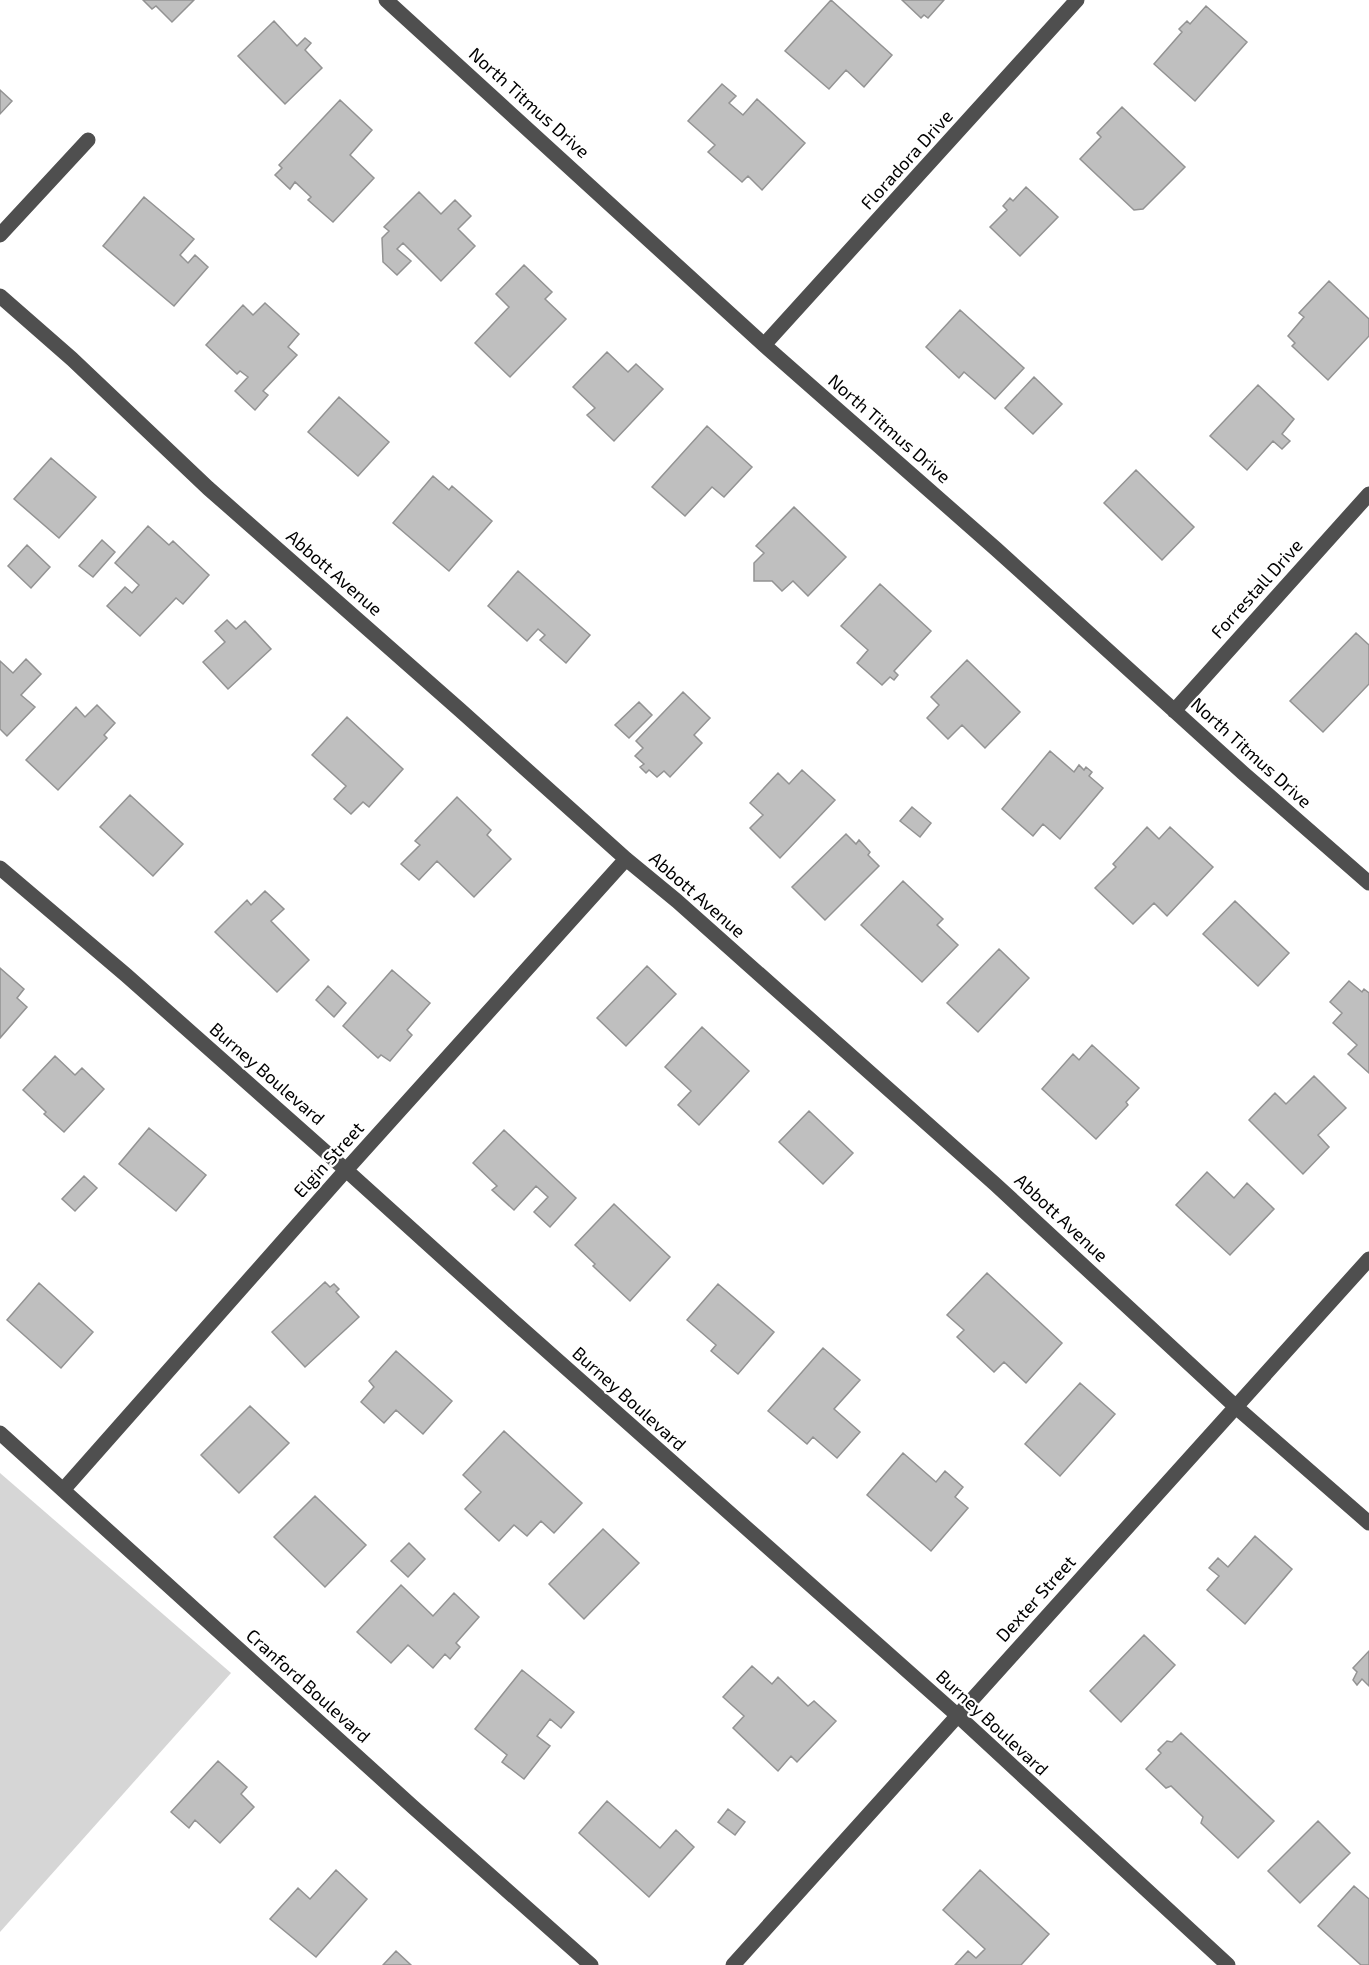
<svg xmlns="http://www.w3.org/2000/svg" width="1369" height="1965" font-family="'Exo 2',sans-serif">
<rect width="100%" height="100%" fill="#fff"/>
<path fill="#d6d6d6" d="M 0,1473 L 231,1673 L 0,1932 Z"/>
<path fill="#bfbfbf" stroke="#939393" stroke-width="1.5" d="M 143,0 L 194,0 L 172,22 L 156,6 L 152,9 Z
M 831,0 L 892,55 L 864,87 L 846,70 L 829,89 L 785,51 Z
M 902,0 L 944,0 L 928,18 L 924,15 L 921,18 Z
M 1206,6 L 1247,42 L 1195,101 L 1154,64 L 1182,32 L 1179,29 L 1187,21 L 1190,24 Z
M 274,21 L 297,46 L 305,38 L 311,43 L 305,50 L 322,68 L 285,104 L 238,56 Z
M 722,84 L 736,96 L 729,103 L 743,115 L 757,99 L 805,143 L 762,190 L 748,176 L 742,182 L 708,152 L 715,145 L 688,121 Z
M 0,90 L 12,101 L 0,114 Z
M 340,100 L 372,130 L 350,155 L 374,178 L 333,222 L 308,200 L 311,197 L 295,182 L 290,189 L 275,175 L 282,168 L 279,165 Z
M 1122,107 L 1185,167 L 1143,209 L 1134,210 L 1080,159 L 1101,137 L 1097,133 Z
M 1026,187 L 1058,217 L 1020,256 L 990,227 L 1007,210 L 1003,206 L 1010,198 L 1013,201 Z
M 419,192 L 441,214 L 455,200 L 471,216 L 458,229 L 475,246 L 441,281 L 403,243 L 397,249 L 411,261 L 397,275 L 383,262 L 382,238 L 389,231 L 384,227 Z
M 144,197 L 194,239 L 180,255 L 188,263 L 195,255 L 208,267 L 174,306 L 103,246 Z
M 524,265 L 552,292 L 545,299 L 566,319 L 510,377 L 475,343 L 509,307 L 496,294 Z
M 1329,281 L 1369,319 L 1369,336 L 1328,380 L 1292,346 L 1295,343 L 1288,336 L 1304,317 L 1299,313 Z
M 265,303 L 299,334 L 288,347 L 297,355 L 263,391 L 268,395 L 255,410 L 235,391 L 248,377 L 240,371 L 237,374 L 206,345 L 243,305 L 253,315 Z
M 960,310 L 1024,368 L 995,399 L 964,372 L 959,378 L 926,347 Z
M 607,352 L 628,372 L 636,364 L 663,389 L 614,441 L 587,415 L 595,408 L 573,387 Z
M 1034,377 L 1062,404 L 1033,434 L 1005,408 Z
M 1258,385 L 1294,419 L 1282,434 L 1290,441 L 1282,449 L 1273,441 L 1247,470 L 1210,436 Z
M 339,397 L 389,442 L 358,476 L 308,432 Z
M 707,426 L 752,467 L 724,497 L 712,487 L 685,516 L 652,487 Z
M 51,458 L 96,497 L 59,538 L 14,499 Z
M 1136,470 L 1194,527 L 1162,560 L 1104,503 Z
M 433,476 L 449,490 L 452,486 L 492,521 L 449,571 L 393,523 Z
M 794,507 L 846,557 L 808,596 L 793,581 L 782,591 L 772,581 L 754,581 L 754,563 L 764,553 L 756,546 Z
M 148,526 L 169,545 L 173,541 L 209,575 L 183,604 L 176,598 L 140,636 L 107,606 L 125,587 L 132,593 L 139,585 L 115,563 Z
M 102,540 L 115,552 L 93,577 L 79,566 Z
M 27,545 L 50,567 L 31,588 L 8,566 Z
M 518,571 L 590,635 L 566,663 L 540,640 L 545,635 L 538,629 L 527,641 L 488,606 Z
M 880,584 L 931,631 L 894,671 L 898,675 L 894,680 L 890,677 L 882,685 L 857,663 L 868,650 L 841,626 Z
M 227,620 L 236,629 L 245,621 L 271,649 L 228,689 L 203,662 L 225,642 L 215,631 Z
M 1356,633 L 1369,645 L 1369,684 L 1323,732 L 1290,701 Z
M 26,659 L 41,674 L 21,695 L 35,707 L 7,736 L 0,729 L 0,661 L 13,673 Z
M 967,660 L 1020,712 L 985,748 L 962,725 L 948,739 L 927,718 L 939,705 L 931,697 Z
M 683,692 L 710,718 L 694,735 L 702,743 L 670,777 L 664,771 L 657,777 L 649,770 L 646,773 L 640,767 L 644,764 L 635,756 L 643,748 L 636,741 Z
M 639,702 L 652,715 L 629,738 L 615,725 Z
M 97,705 L 115,723 L 104,735 L 107,738 L 58,790 L 26,760 L 76,707 L 85,717 Z
M 347,717 L 403,769 L 369,807 L 363,802 L 351,814 L 334,799 L 346,786 L 312,755 Z
M 1050,751 L 1074,772 L 1079,765 L 1084,770 L 1086,767 L 1092,772 L 1089,776 L 1103,788 L 1060,839 L 1043,824 L 1033,836 L 1002,809 Z
M 802,770 L 835,800 L 780,858 L 750,828 L 763,815 L 750,803 L 778,773 L 789,784 Z
M 130,795 L 183,844 L 153,876 L 100,827 Z
M 457,797 L 491,830 L 487,835 L 511,859 L 474,897 L 437,861 L 419,880 L 401,864 L 420,845 L 415,841 Z
M 912,807 L 931,823 L 920,837 L 900,821 Z
M 1147,827 L 1159,839 L 1170,827 L 1213,867 L 1167,916 L 1154,903 L 1133,924 L 1095,888 L 1116,867 L 1113,864 Z
M 846,834 L 856,844 L 859,840 L 870,852 L 868,855 L 879,866 L 825,920 L 792,887 Z
M 903,881 L 943,919 L 937,925 L 958,945 L 922,982 L 861,925 Z
M 265,891 L 284,909 L 271,921 L 309,960 L 277,992 L 215,932 L 247,900 L 251,905 Z
M 1235,901 L 1289,953 L 1258,986 L 1203,934 Z
M 999,949 L 1029,978 L 978,1032 L 947,1003 Z
M 647,966 L 676,994 L 626,1046 L 597,1018 Z
M 0,968 L 24,989 L 17,998 L 27,1007 L 0,1038 Z
M 392,970 L 430,1003 L 407,1030 L 412,1035 L 390,1061 L 381,1055 L 378,1058 L 343,1026 Z
M 1349,981 L 1362,992 L 1364,989 L 1369,993 L 1369,1073 L 1348,1054 L 1357,1045 L 1333,1023 L 1342,1013 L 1330,1002 Z
M 328,986 L 346,1003 L 334,1017 L 316,1000 Z
M 702,1027 L 749,1071 L 699,1125 L 678,1105 L 691,1091 L 665,1067 Z
M 1092,1045 L 1139,1088 L 1126,1102 L 1128,1105 L 1096,1139 L 1042,1089 L 1073,1054 L 1079,1060 Z
M 55,1056 L 75,1075 L 82,1068 L 104,1089 L 64,1132 L 44,1114 L 46,1112 L 23,1090 Z
M 1314,1076 L 1346,1108 L 1318,1135 L 1329,1147 L 1303,1174 L 1249,1120 L 1275,1093 L 1286,1104 Z
M 809,1111 L 853,1153 L 823,1184 L 779,1142 Z
M 149,1128 L 206,1175 L 176,1211 L 119,1164 Z
M 504,1130 L 576,1198 L 550,1227 L 534,1212 L 548,1197 L 536,1186 L 514,1210 L 492,1190 L 497,1186 L 473,1163 Z
M 1207,1172 L 1234,1198 L 1247,1183 L 1274,1209 L 1230,1255 L 1176,1205 Z
M 84,1176 L 97,1188 L 75,1211 L 62,1199 Z
M 614,1204 L 670,1257 L 630,1301 L 593,1266 L 595,1264 L 575,1245 Z
M 987,1273 L 1062,1343 L 1026,1383 L 1004,1362 L 994,1372 L 957,1337 L 964,1330 L 947,1315 Z
M 325,1282 L 330,1287 L 334,1284 L 339,1289 L 336,1292 L 359,1317 L 305,1367 L 272,1332 Z
M 39,1283 L 93,1332 L 61,1368 L 7,1320 Z
M 718,1284 L 774,1332 L 738,1374 L 711,1351 L 716,1345 L 687,1320 Z
M 823,1348 L 860,1380 L 834,1409 L 860,1432 L 837,1458 L 813,1437 L 807,1444 L 768,1411 Z
M 396,1351 L 452,1401 L 423,1434 L 396,1410 L 384,1423 L 361,1402 L 374,1387 L 369,1381 Z
M 1080,1383 L 1115,1414 L 1060,1476 L 1025,1444 Z
M 250,1406 L 289,1443 L 239,1493 L 201,1455 Z
M 504,1431 L 582,1503 L 554,1533 L 541,1521 L 527,1536 L 514,1525 L 499,1541 L 465,1509 L 481,1492 L 463,1475 Z
M 903,1453 L 936,1482 L 945,1471 L 963,1487 L 955,1497 L 968,1508 L 931,1551 L 867,1495 Z
M 315,1496 L 366,1545 L 325,1587 L 274,1537 Z
M 603,1529 L 639,1563 L 584,1619 L 549,1584 Z
M 1255,1536 L 1292,1569 L 1245,1624 L 1207,1590 L 1219,1576 L 1209,1568 L 1218,1558 L 1228,1567 Z
M 409,1543 L 425,1559 L 408,1577 L 391,1561 Z
M 401,1585 L 433,1616 L 454,1593 L 479,1617 L 456,1643 L 460,1647 L 450,1659 L 445,1654 L 433,1668 L 408,1645 L 391,1663 L 357,1632 Z
M 1144,1635 L 1175,1665 L 1121,1722 L 1090,1691 Z
M 1369,1651 L 1369,1686 L 1362,1679 L 1357,1685 L 1353,1680 L 1357,1672 L 1353,1668 Z
M 752,1666 L 772,1684 L 778,1677 L 808,1706 L 814,1701 L 836,1721 L 797,1762 L 791,1756 L 778,1771 L 733,1728 L 744,1716 L 723,1697 Z
M 522,1670 L 574,1712 L 561,1728 L 550,1719 L 537,1736 L 550,1746 L 524,1779 L 502,1762 L 507,1755 L 475,1729 Z
M 1181,1733 L 1274,1821 L 1238,1858 L 1201,1823 L 1203,1817 L 1171,1786 L 1166,1788 L 1146,1769 L 1161,1753 L 1158,1750 L 1167,1741 L 1172,1742 Z
M 218,1761 L 247,1787 L 241,1794 L 254,1807 L 220,1843 L 195,1820 L 189,1828 L 171,1812 Z
M 607,1801 L 660,1848 L 676,1830 L 694,1847 L 649,1897 L 579,1833 Z
M 728,1809 L 745,1822 L 735,1835 L 718,1822 Z
M 1318,1821 L 1350,1853 L 1300,1903 L 1268,1871 Z
M 336,1870 L 367,1899 L 316,1957 L 270,1919 L 298,1888 L 310,1899 Z
M 980,1870 L 1049,1934 L 1021,1965 L 955,1965 L 968,1951 L 976,1958 L 985,1949 L 943,1910 Z
M 1354,1886 L 1369,1899 L 1369,1965 L 1361,1965 L 1318,1926 Z
M 396,1951 L 411,1965 L 383,1965 Z"/>
<g fill="none" stroke-linecap="round" stroke-linejoin="round">
<path stroke="#4f4f4f" stroke-width="15" d="M 386,0 L 764,345 L 996,549 L 1243,773 L 1369,883
M 0,235 L 88,140
M 0,296 L 72,359 L 208,488 L 460,710 L 626,859 L 677,901 L 995,1184 L 1236,1407 L 1369,1523
M 764,345 L 1077,0
M 1174,711 L 1369,494
M 0,868 L 126,975 L 346,1170 L 511,1319 L 957,1715 L 1228,1965
M 0,1433 L 413,1807 L 591,1965
M 63,1490 L 346,1170 L 626,859
M 733,1965 L 1369,1259"/>
</g>
<g text-anchor="middle" stroke-width="4.5" stroke-linejoin="round" paint-order="stroke">
<g font-size="18" fill="#000" stroke="#fff">
<text transform="translate(529 103) rotate(42)" y="6">North Titmus Drive</text>
<text transform="translate(907 160) rotate(-48)" y="6">Floradora Drive</text>
<text transform="translate(889 429) rotate(41)" y="6">North Titmus Drive</text>
<text transform="translate(334 573) rotate(41)" y="6">Abbott Avenue</text>
<text transform="translate(1257 589) rotate(-48)" y="6">Forrestall Drive</text>
<text transform="translate(1251 753) rotate(42)" y="6">North Titmus Drive</text>
<text transform="translate(697 895) rotate(41)" y="6">Abbott Avenue</text>
<text transform="translate(267 1074) rotate(41)" y="6">Burney Boulevard</text>
<text transform="translate(329 1160) rotate(-48)" y="6">Elgin Street</text>
<text transform="translate(1061 1218) rotate(43)" y="6">Abbott Avenue</text>
<text transform="translate(629 1399) rotate(42)" y="6">Burney Boulevard</text>
<text transform="translate(1036 1599) rotate(-48)" y="6">Dexter Street</text>
<text transform="translate(308 1686) rotate(42)" y="6">Cranford Boulevard</text>
<text transform="translate(992 1723) rotate(43)" y="6">Burney Boulevard</text>
</g>
</g>
</svg>
